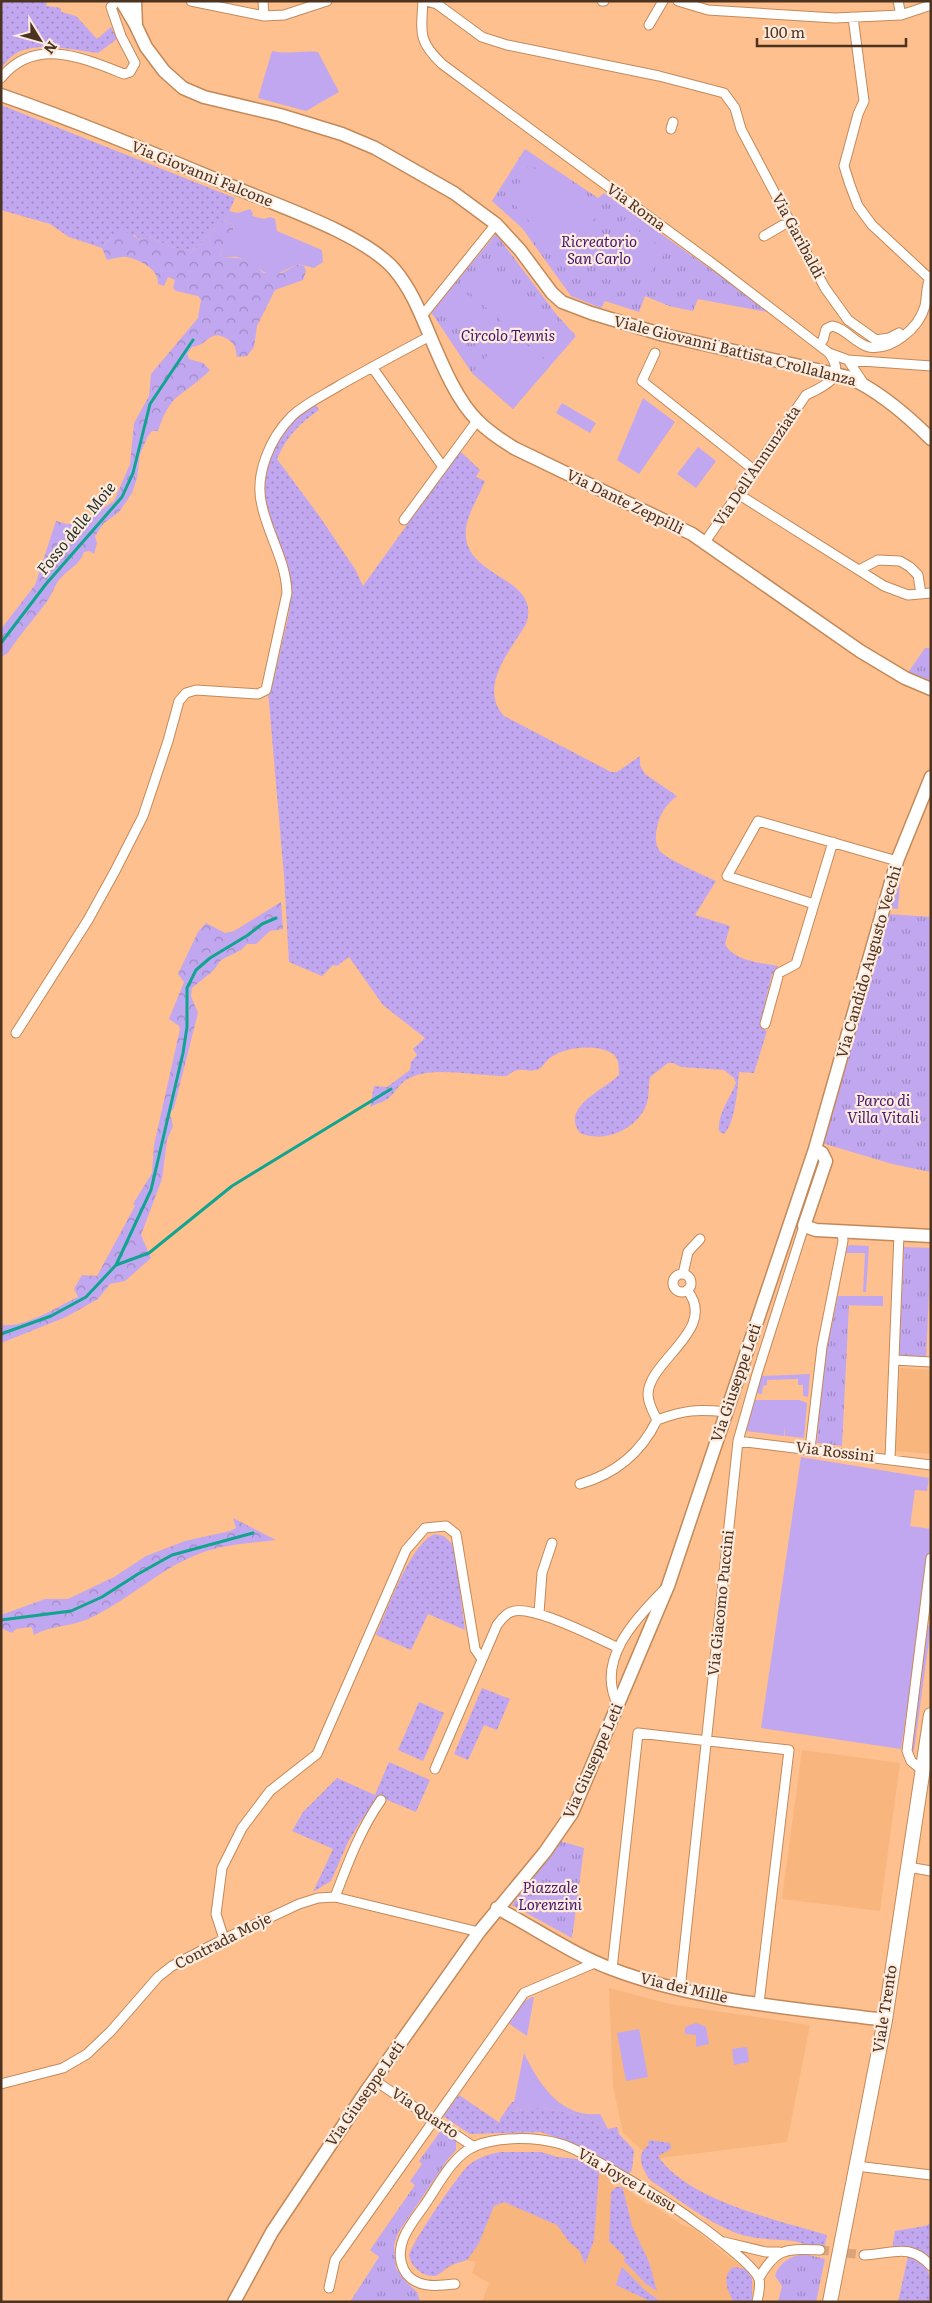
<svg xmlns="http://www.w3.org/2000/svg" width="932" height="2303" font-family="Literata,serif">
<defs>
<pattern id="grass-dots" width="8" height="8" patternUnits="userSpaceOnUse" patternTransform="scale(1.25)"><rect width="8" height="8" fill="#c1a7f0"/><path d="M2 2h.1M6 6h.1" fill="none" stroke="#9f89c2" stroke-width="1.8" stroke-linecap="round"/></pattern>
<pattern id="forest-crowns" width="20" height="18" patternUnits="userSpaceOnUse" patternTransform="scale(1.25)"><rect width="20" height="18" fill="#c1a7f0"/><path d="M2 6a3 3 0 1 1 6 0M12 15a3 3 0 1 1 6 0" fill="none" stroke="#9f89c2"/></pattern>
<pattern id="park-tufts" width="24" height="20" patternUnits="userSpaceOnUse" patternTransform="scale(1.25)"><rect width="24" height="20" fill="#c1a7f0"/><path d="M3 7l-1-3M5 7V3M7 7l1-3M15 17l-1-3M17 17v-4M19 17l1-3" fill="none" stroke="#9f89c2"/></pattern>
</defs>
<rect width="100%" height="100%" fill="#fec08e"/>
<path fill="#f8b57e" d="M 900,1368 L 931,1370 L 931,1454 L 895,1451 Z
M 802,1750 L 900,1763 L 880,1911 L 782,1899 Z
M 609,1988 L 669,2004 L 810,2025 L 787,2142 L 652,2159 L 623,2133 L 613,2086 Z
M 501,2152 L 546,2153 L 557,2157 L 577,2159 L 606,2175 L 614,2187 L 623,2186 L 648,2205 L 653,2205 L 682,2225 L 694,2229 L 749,2273 L 754,2285 L 752,2302 L 482,2302 L 489,2283 L 472,2273 L 476,2262 L 467,2260 L 458,2262 L 436,2276 L 423,2273 L 413,2266 L 409,2256 L 416,2239 L 467,2166 L 486,2155 Z"/>
<path fill="url(#grass-dots)" d="M 1,1 L 47,1 L 46,6 L 61,8 L 61,12 L 76,16 L 97,39 L 111,27 L 117,39 L 98,53 C 74,50 31,39 11,57 C 7,60 4,65 1,69 Z
M 1,105 L 235,198 L 225,221 C 214,227 208,235 200,245 C 189,259 162,242 149,237 L 141,240 L 134,235 L 113,235 L 102,248 L 69,237 L 50,224 L 1,210 Z
M 314,402 L 319,410 C 298,425 288,435 277,459 L 320,517 L 355,569 L 363,586 L 458,454 L 460,452 L 463,454 L 480,470 L 476,477 L 485,481 C 479,496 468,513 466,528 C 460,579 543,575 526,624 C 510,651 478,687 504,716 L 611,772 L 617,772 L 640,756 L 640,765 L 645,774 L 677,796 C 667,804 662,810 658,823 C 656,832 654,842 659,850 C 664,858 705,876 716,881 L 695,915 L 730,926 L 725,944 C 733,961 762,963 778,966 L 772,975 L 763,1011 L 765,1013 L 761,1028 L 767,1031 L 754,1073 L 739,1072 C 738,1087 735,1124 724,1134 L 719,1131 C 717,1115 730,1098 736,1083 L 734,1078 L 724,1070 L 681,1067 L 673,1063 L 668,1063 L 650,1077 C 648,1088 650,1098 645,1108 C 634,1131 603,1143 580,1133 C 560,1107 604,1090 619,1075 C 619,1068 619,1058 613,1054 C 597,1043 564,1047 550,1058 C 545,1061 544,1066 539,1069 C 525,1074 521,1064 507,1076 C 480,1077 437,1066 412,1077 C 401,1081 398,1089 390,1097 C 386,1101 376,1104 370,1107 L 374,1086 L 387,1087 L 410,1070 L 411,1062 L 417,1055 L 413,1049 L 425,1038 L 383,1005 L 349,957 L 337,966 L 333,965 L 322,976 L 289,962 L 284,876 L 268,691 L 273,683 L 289,613 L 290,593 L 263,506 L 265,470 L 282,430 Z
M 435,1534 L 444,1536 L 454,1546 L 465,1630 L 428,1614 L 411,1650 L 376,1635 C 387,1611 411,1542 435,1534 Z
M 482,1688 L 510,1699 L 497,1730 L 484,1725 L 468,1760 L 454,1754 Z
M 419,1702 L 444,1713 L 423,1761 L 398,1750 Z
M 389,1762 L 430,1780 L 416,1812 L 380,1797 L 362,1819 L 348,1842 L 331,1881 L 313,1892 L 333,1849 L 292,1831 L 303,1812 L 337,1778 L 375,1795 Z
M 459,2095 L 500,2123 L 500,2119 L 512,2102 L 514,2102 L 513,2112 C 539,2101 585,2115 608,2129 L 617,2127 L 619,2134 L 634,2150 L 632,2170 L 628,2175 L 574,2144 L 541,2132 L 470,2134 L 443,2116 Z
M 650,2140 L 670,2143 L 671,2149 L 658,2156 C 688,2201 778,2220 827,2235 L 824,2249 C 813,2248 804,2243 794,2241 C 774,2239 755,2240 736,2233 C 705,2221 677,2198 650,2180 C 642,2169 635,2154 649,2145 L 648,2142 Z
M 501,2152 L 541,2152 L 557,2157 L 577,2159 L 599,2172 L 594,2240 L 585,2264 L 579,2250 L 570,2243 L 557,2225 L 504,2202 L 494,2206 L 478,2245 L 467,2260 L 451,2265 L 436,2276 C 423,2277 412,2268 409,2256 C 411,2244 459,2173 469,2165 C 478,2157 490,2154 501,2152 Z
M 616,2187 L 621,2187 L 623,2189 L 632,2226 L 649,2262 L 657,2291 L 646,2284 L 624,2261 L 625,2257 L 609,2241 L 611,2192 Z
M 931,2223 L 931,2259 C 919,2248 908,2248 892,2249 L 895,2231 L 925,2226 Z
M 908,2256 C 932,2261 931,2281 931,2302 L 898,2302 Z
M 622,2267 L 646,2291 L 661,2302 L 652,2302 L 616,2285 Z
M 734,2267 L 745,2269 L 752,2278 L 752,2302 L 734,2302 C 727,2292 721,2274 734,2267 Z"/>
<path fill="url(#forest-crowns)" d="M 225,221 L 233,225 L 234,234 L 223,247 L 220,257 C 241,259 246,255 263,273 L 282,273 L 298,264 L 304,266 L 306,271 L 303,280 L 275,290 L 257,326 L 254,347 L 247,356 L 237,357 C 236,354 236,348 234,345 C 231,340 219,333 213,336 C 204,340 205,345 192,347 L 187,354 L 189,359 L 203,363 L 210,370 C 200,381 188,388 177,397 C 167,406 162,419 158,431 L 152,431 L 148,436 L 140,454 L 137,478 L 132,493 L 119,512 L 104,523 L 95,536 L 97,543 L 94,554 L 90,551 L 84,552 C 80,565 68,569 59,580 C 55,585 52,594 48,600 C 35,618 20,634 8,653 L 1,657 L 1,629 L 35,585 L 56,521 L 67,524 L 81,523 L 114,501 L 130,464 L 134,423 L 149,396 L 151,374 L 198,318 L 201,300 L 198,296 L 176,291 L 173,288 L 175,280 L 168,277 L 164,286 L 158,284 C 159,269 140,260 127,257 C 121,256 113,259 107,260 L 102,248 L 113,235 L 123,230 L 141,240 L 149,237 C 162,242 189,259 200,245 C 208,235 214,227 225,221 Z
M 281,902 L 283,929 L 270,931 L 256,944 L 247,944 L 241,950 L 221,960 L 213,971 L 192,988 L 191,996 L 198,1013 L 174,1108 L 170,1113 L 173,1126 L 167,1140 L 162,1179 L 141,1235 L 151,1258 L 125,1281 L 110,1284 L 98,1299 L 66,1317 L 1,1343 L 1,1325 C 26,1328 56,1307 78,1297 L 74,1289 L 82,1275 L 97,1276 L 135,1206 L 133,1204 L 152,1173 L 154,1145 L 180,1029 L 179,1026 L 169,1019 L 184,982 L 178,974 L 198,932 L 206,923 L 225,933 L 234,931 Z
M 233,1518 L 276,1540 C 251,1543 224,1544 201,1553 C 160,1568 128,1601 88,1619 C 70,1627 51,1625 34,1635 L 32,1627 L 16,1629 L 12,1633 L 1,1628 L 1,1615 L 45,1599 L 68,1599 L 114,1577 L 146,1556 L 185,1541 L 230,1531 L 236,1528 Z"/>
<path fill="url(#park-tufts)" d="M 525,149 L 598,198 L 604,193 L 772,313 L 698,299 L 693,311 L 669,306 L 645,296 L 639,312 L 605,301 L 601,308 L 571,296 L 522,228 L 492,201 Z
M 496,234 L 556,314 L 576,336 L 513,409 L 472,373 L 431,312 Z
M 925,648 L 931,648 L 931,681 L 907,674 Z
M 888,914 L 931,917 L 931,1172 L 892,1164 L 822,1143 Z
M 904,1247 L 931,1248 L 926,1360 L 899,1358 Z
M 836,1305 L 849,1305 L 842,1446 L 817,1443 L 822,1371 Z
M 560,1841 L 584,1848 L 572,1938 L 512,1905 Z
M 442,2129 L 456,2141 L 456,2150 L 448,2159 L 398,2233 L 394,2245 L 396,2268 L 405,2281 L 417,2292 L 420,2301 L 436,2302 L 350,2302 L 379,2257 L 370,2250 L 415,2185 L 410,2181 L 422,2164 L 419,2161 Z
M 804,2254 L 825,2259 L 816,2302 L 778,2302 L 782,2286 L 775,2276 C 779,2262 791,2256 804,2254 Z"/>
<path fill="#c1a7f0" d="M 272,51 C 288,55 302,50 318,52 L 339,92 L 306,111 L 258,98 Z
M 529,165 L 599,213 L 562,259 L 510,199 Z
M 250,209 L 253,213 L 252,216 L 264,219 L 270,217 L 275,219 L 277,231 L 322,250 L 323,262 L 314,268 L 298,264 L 273,276 C 260,272 253,262 240,258 C 234,255 227,258 220,257 L 223,247 L 234,233 L 233,225 L 225,221 L 229,211 L 238,213 Z
M 624,220 L 666,252 L 648,275 L 606,243 Z
M 481,264 L 525,303 L 506,325 L 462,286 Z
M 460,288 L 504,327 L 486,347 L 442,309 Z
M 529,307 L 570,342 L 551,364 L 510,329 Z
M 509,331 L 550,366 L 533,385 L 492,350 Z
M 490,352 L 531,387 L 513,409 L 472,373 Z
M 643,398 L 675,422 L 639,474 L 617,460 Z
M 562,403 L 596,423 L 590,433 L 556,413 Z
M 698,447 L 716,461 L 696,488 L 677,474 Z
M 900,883 L 898,909 L 890,908 Z
M 849,1245 L 869,1246 L 866,1292 L 863,1292 L 865,1253 L 844,1253 Z
M 838,1296 L 883,1296 L 883,1306 L 836,1305 Z
M 810,1374 L 808,1397 L 803,1396 L 803,1385 L 798,1385 L 798,1379 L 767,1380 L 767,1385 L 763,1386 L 762,1394 L 755,1393 L 760,1376 Z
M 754,1400 L 799,1400 L 807,1403 L 804,1438 L 785,1436 L 785,1427 L 784,1436 L 746,1431 Z
M 801,1457 L 929,1478 L 927,1491 L 915,1490 L 910,1526 L 931,1529 L 931,1546 L 901,1749 L 761,1728 Z
M 924,1625 L 931,1626 L 914,1751 L 911,1749 Z
M 560,1875 L 573,1886 L 552,1912 L 539,1901 Z
M 532,1997 L 534,1997 L 527,2036 L 508,2023 L 522,2003 Z
M 696,2023 L 706,2027 L 709,2044 L 696,2047 L 696,2035 L 685,2034 L 685,2027 Z
M 639,2029 L 648,2077 L 626,2081 L 617,2033 Z
M 747,2047 L 749,2062 L 734,2065 L 732,2049 Z
M 524,2053 C 539,2084 560,2118 600,2114 L 608,2129 C 585,2115 539,2101 512,2112 Z
M 622,2267 L 629,2274 L 623,2288 L 616,2285 Z"/>
<g fill="none" stroke-linecap="round" stroke-linejoin="round">
<path stroke="#11a490" stroke-width="3" d="M 1,643 L 46,584 L 122,497 L 133,473 L 150,404 L 193,340
M 116,1265 L 149,1253 L 232,1186 L 391,1089
M 1,1334 L 51,1316 L 86,1297 L 116,1265 L 151,1190 L 183,1053 L 187,1027 L 187,988 L 196,970 L 210,958 L 248,935 L 262,924 L 276,918
M 1,1620 L 71,1611 L 102,1597 L 138,1574 L 172,1555 L 253,1533"/>
<path stroke="#daa478" stroke-width="9" stroke-dasharray="9 4.5" stroke-linecap="butt" d="M 820,2250 L 864,2255"/>
<defs>
<path id="street" d="M 191,1 L 264,16 L 284,15 L 327,1
M 263,1 L 264,16
M 423,1 C 421,33 418,41 442,64 L 716,266 L 829,353 L 848,360 L 864,384
M 426,1 L 437,4 L 482,37 L 507,45 L 659,76 L 724,93 L 735,108 L 741,129 L 751,148 L 825,288 L 848,320 L 876,340 L 889,338 L 899,333 L 902,337
M 602,1 L 604,1
M 678,1 L 708,10 L 835,18 L 901,15 L 931,5
M 898,1 L 901,15
M 853,17 L 864,101 L 858,114 L 844,166 L 850,185 L 858,206 L 872,225 L 929,278
M 649,25 L 663,1
M 1,78 C 35,36 83,58 124,74 L 130,72 L 135,63 L 121,36 L 111,7 L 117,1
M 671,129 L 673,122
M 764,236 L 783,225
M 422,316 L 496,224
M 819,345 L 823,340 L 826,329 L 832,326 C 846,328 855,344 869,347 C 892,351 919,328 925,306 C 927,296 926,284 931,276
M 655,353 L 642,381 L 754,470
M 848,360 L 931,366
M 372,367 L 443,467
M 738,494 L 884,586 L 908,595 L 931,593
M 404,520 L 477,421
M 705,542 L 806,395 C 825,386 847,377 829,353
M 859,570 L 878,560 L 900,561 L 910,567 L 918,575 L 921,594
M 814,904 L 727,876 L 758,821 L 897,861
M 765,1024 L 779,973 L 796,964 L 833,842
M 16,1033 L 88,920 L 115,871 L 143,816 L 168,741 L 179,701 L 186,693 L 196,690 L 258,694 L 266,690 L 287,593 C 286,561 269,537 262,506 C 254,475 270,438 292,416 C 306,403 324,395 340,385 C 370,368 400,352 430,336
M 683,1274 L 688,1252 L 700,1239
M673 1283a9 9 0 1 1 18 0a9 9 0 1 1-18 0Z
M 894,1360 L 931,1362
M 657,1420 C 653,1411 648,1404 648,1394 C 649,1360 719,1329 687,1290
M 738,1441 L 931,1465
M 810,1449 L 822,1347 L 843,1241 L 842,1231
M 890,1459 L 899,1234
M 580,1484 C 615,1474 641,1453 657,1420 C 685,1410 696,1409 726,1412
M 539,1613 L 542,1573 L 552,1543
M 618,1705 C 595,1661 635,1619 664,1590
M 435,1769 L 497,1625 C 501,1620 505,1614 511,1612 C 530,1603 596,1638 617,1647
M 922,1770 L 911,1761 L 907,1751 L 931,1558
M 908,1867 L 931,1871
M 335,1897 C 348,1863 360,1830 381,1800
M 224,1939 L 216,1914 L 222,1868 L 242,1828 L 270,1791 L 317,1754 L 406,1550 L 425,1528 L 446,1526 L 456,1534 L 475,1649 L 482,1659
M 612,1969 L 638,1733 L 789,1750 L 759,2003
M 680,1990 L 738,1441 L 757,1374 L 804,1226
M 374,2080 L 474,2147
M 1,2084 L 63,2068 L 87,2054 L 111,2031 L 158,1977 L 172,1966 L 224,1939 L 299,1904 L 318,1898 L 335,1897 L 479,1932
M 856,2166 L 931,2175
M 724,2242 L 766,2252 L 779,2252
M 864,2255 C 892,2254 910,2242 931,2266
M 759,2278 C 777,2247 786,2249 820,2250
M 455,2284 C 438,2286 414,2289 404,2270 C 392,2246 411,2224 424,2206 C 438,2186 452,2156 475,2146 C 500,2136 536,2137 561,2144 C 579,2150 595,2160 612,2170 C 640,2186 669,2202 695,2222 C 708,2231 755,2266 759,2279 C 761,2287 758,2295 757,2302
M 329,2288 L 335,2260 L 524,1993 L 597,1962"/>
<path id="secondary" d="M 135,1 L 136,26 L 146,47 L 164,71 L 183,88 L 204,97 L 280,115 L 342,134 L 375,148 L 454,193 L 496,224 L 520,250 L 552,293 L 562,302 L 591,313 L 664,335 L 848,377 C 879,391 907,415 931,439
M 122,2 L 135,24
M 1,95 C 82,123 162,157 241,190 C 284,208 364,235 394,269 C 411,289 420,312 430,336 C 441,362 457,401 478,421 C 489,432 501,440 514,448 L 692,534 L 860,651 L 905,678 L 931,689
M 815,1149 L 822,1153 L 826,1161 L 804,1226 L 816,1230 L 931,1236
M 497,1908 C 535,1928 572,1954 612,1969 C 699,2002 794,2008 885,2020
M 234,2302 L 272,2232 L 367,2090 L 479,1932 L 545,1852 L 572,1813 L 668,1586 L 815,1149 L 897,861 L 931,777"/>
<path id="primary" d="M 830,2302 L 885,2020 L 931,1715"/>
</defs>
<use href="#street" stroke="#c38959" stroke-width="11"/>
<use href="#secondary" stroke="#c38959" stroke-width="15"/>
<use href="#primary" stroke="#c38959" stroke-width="16"/>
<use href="#street" stroke="#fff" stroke-width="9"/>
<use href="#secondary" stroke="#fff" stroke-width="12"/>
<use href="#primary" stroke="#fff" stroke-width="14"/>
</g>
<g text-anchor="middle" stroke-width="4.5" stroke-linejoin="round" paint-order="stroke">
<g font-size="15" fill="#4c331f" stroke="#ffebdd">
<text transform="translate(202 174) rotate(22)" y="5">Via Giovanni Falcone</text>
<text transform="translate(636 207) rotate(36)" y="5">Via Roma</text>
<text transform="translate(798 236) rotate(62)" y="5">Via Garibaldi</text>
<text transform="translate(735 351) rotate(14)" y="5">Viale Giovanni Battista Crollalanza</text>
<text transform="translate(757 466) rotate(-56)" y="5">Via Dell'Annunziata</text>
<text transform="translate(625 502) rotate(26)" y="5">Via Dante Zeppilli</text>
<text transform="translate(869 962) rotate(-74)" y="5">Via Candido Augusto Vecchi</text>
<text transform="translate(736 1383) rotate(-71)" y="5">Via Giuseppe Leti</text>
<text transform="translate(835 1452) rotate(7)" y="5">Via Rossini</text>
<text transform="translate(721 1603) rotate(-84)" y="5">Via Giacomo Puccini</text>
<text transform="translate(593 1761) rotate(-66)" y="5">Via Giuseppe Leti</text>
<text transform="translate(223 1941) rotate(-27)" y="5">Contrada Moje</text>
<text transform="translate(684 1988) rotate(13)" y="5">Via dei Mille</text>
<text transform="translate(885 2009) rotate(-81)" y="5">Viale Trento</text>
<text transform="translate(365 2094) rotate(-55)" y="5">Via Giuseppe Leti</text>
<text transform="translate(425 2113) rotate(34)" y="5">Via Quarto</text>
<text transform="translate(627 2180) rotate(30)" y="5">Via Joyce Lussu</text>
</g>
<g font-size="15" font-style="italic" fill="#421671" stroke="#ffebdd">
<text x="599" y="247">Ricreatorio<tspan x="599" dy="17">San Carlo</tspan></text>
<text x="508" y="341">Circolo Tennis</text>
<text x="883" y="1106">Parco di<tspan x="883" dy="17">Villa Vitali</tspan></text>
<text x="550" y="1893">Piazzale<tspan x="550" dy="17">Lorenzini</tspan></text>
</g>
<g font-size="16" font-style="italic" fill="#192e2a" stroke="#ffebdd">
<text transform="translate(76 528) rotate(-51)" y="6">Fosso delle Moie</text>
</g>
</g>
<rect width="932" height="2303" fill="none" stroke="#4c331f" stroke-width="5"/>
<g transform="translate(40 40) rotate(127)" stroke="#ffebdd" stroke-width="4" paint-order="stroke">
<path d="M0-4L9 19L0 12L-9 19Z" fill="#4c331f"/>
<text y="-8" font-size="14" font-weight="bold" text-anchor="middle" fill="#4c331f">N</text>
</g>
<path d="M757 38v8h149v-8" fill="none" stroke="#4c331f" stroke-width="2.5"/>
<text x="764" y="38" font-size="15" fill="#4c331f" stroke="#ffebdd" stroke-width="4" paint-order="stroke">100 m</text>
</svg>
